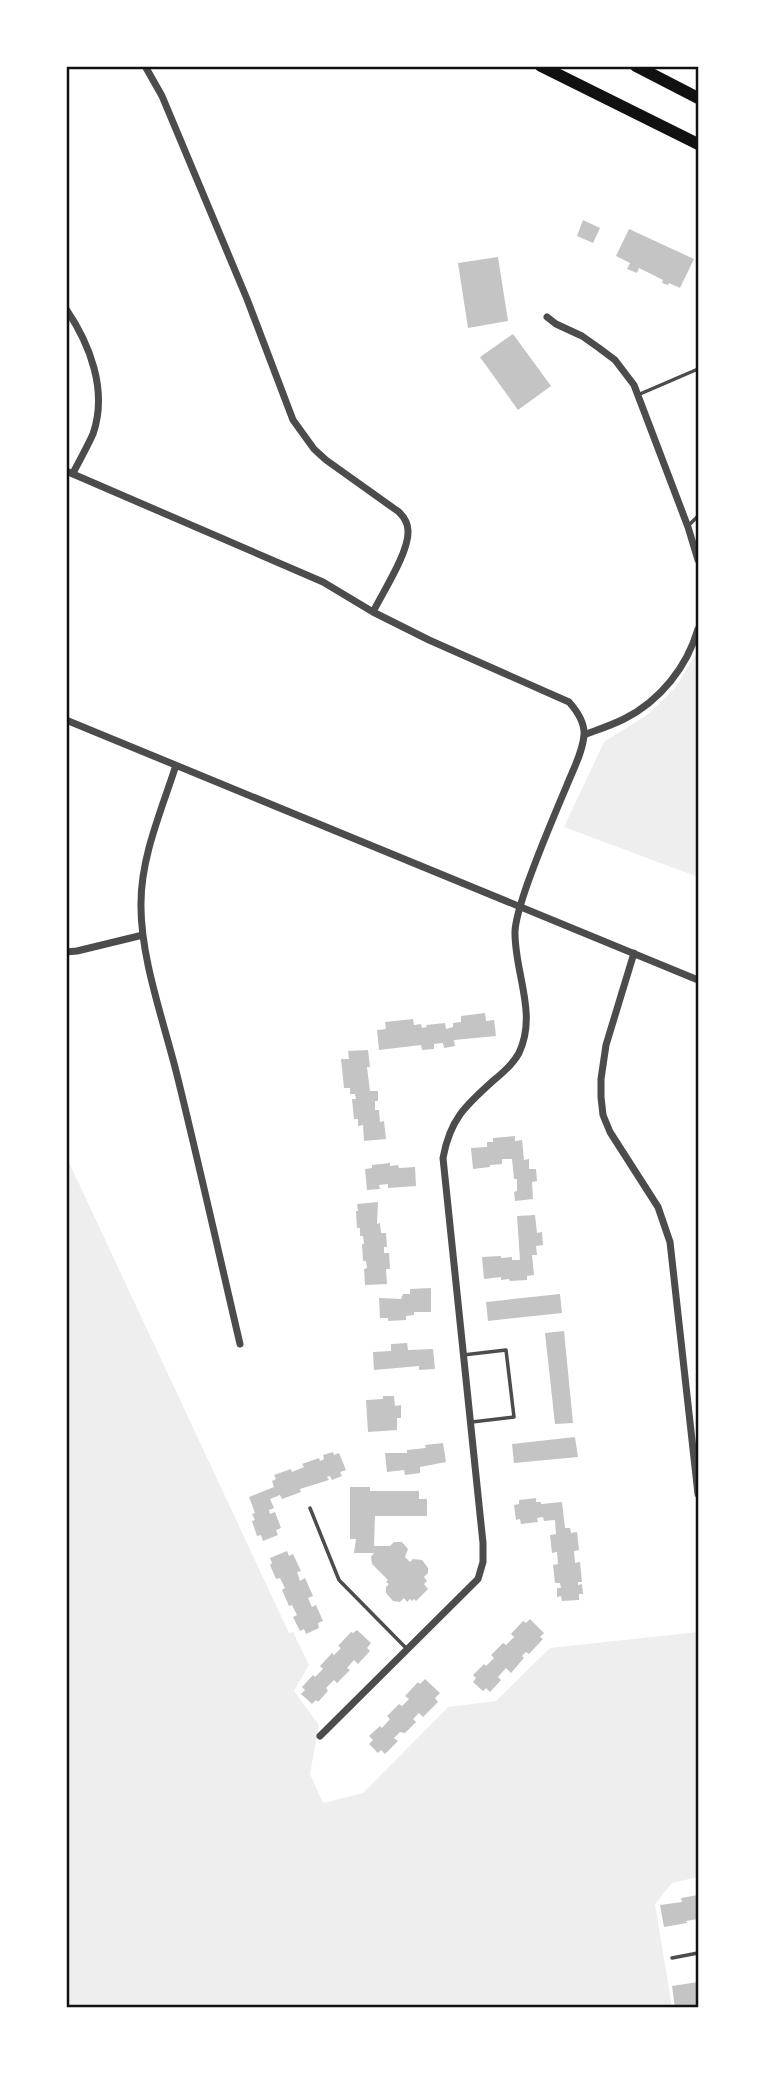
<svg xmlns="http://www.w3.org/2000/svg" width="765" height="2074" font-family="'Fira Sans Condensed',sans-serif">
<rect width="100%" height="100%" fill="#fff"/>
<path fill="#eee" d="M 698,650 L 698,877 L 564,827 L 604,742 L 647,715 L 662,701 L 676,687 Z
M 66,1156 L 289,1633 L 293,1632 L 309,1665 L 294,1691 L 319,1725 L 310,1774 L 323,1803 L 363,1793 L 448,1707 L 496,1701 L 550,1648 L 698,1632 L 698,1877 L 672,1883 L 655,1904 L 672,2007 L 67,2007 Z"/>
<path fill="#c4c4c4" d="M 583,220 L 600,228 L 593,243 L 577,236 Z
M 629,229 L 694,259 L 680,288 L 669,283 L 668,285 L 662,283 L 663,280 L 639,268 L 637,273 L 627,269 L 630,263 L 616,256 Z
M 498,257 L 508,321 L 468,328 L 458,263 Z
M 513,334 L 551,386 L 518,410 L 480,357 Z
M 485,1013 L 486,1021 L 494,1020 L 496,1036 L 454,1040 L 455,1046 L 444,1048 L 443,1043 L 434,1044 L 434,1049 L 422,1050 L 421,1045 L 379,1050 L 377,1030 L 386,1029 L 385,1022 L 413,1019 L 414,1025 L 421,1024 L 422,1028 L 427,1027 L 426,1025 L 445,1023 L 446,1029 L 453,1027 L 453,1023 L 461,1022 L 461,1016 Z
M 368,1050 L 370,1067 L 367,1067 L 370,1091 L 378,1091 L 378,1101 L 375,1101 L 375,1110 L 379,1110 L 380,1122 L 384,1121 L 386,1139 L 364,1141 L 363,1125 L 358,1126 L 358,1119 L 354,1119 L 352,1099 L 356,1099 L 355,1094 L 350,1094 L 350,1088 L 344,1088 L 341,1059 L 349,1059 L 348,1051 Z
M 515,1136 L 515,1141 L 522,1140 L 524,1160 L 529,1159 L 529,1169 L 536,1169 L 537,1181 L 532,1182 L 533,1199 L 515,1201 L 514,1192 L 517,1191 L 517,1179 L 514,1179 L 512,1159 L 502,1159 L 502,1164 L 490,1165 L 490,1167 L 473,1169 L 471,1148 L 487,1147 L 487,1142 L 493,1142 L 493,1138 Z
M 390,1163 L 390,1166 L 398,1165 L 399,1168 L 415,1167 L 416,1186 L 388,1188 L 388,1184 L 379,1185 L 380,1189 L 367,1190 L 365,1169 L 372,1168 L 372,1165 Z
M 378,1202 L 377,1224 L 380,1223 L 381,1233 L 386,1233 L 387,1247 L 384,1247 L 384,1253 L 389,1253 L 390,1269 L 386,1269 L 387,1284 L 365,1285 L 364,1269 L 367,1268 L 366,1261 L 363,1261 L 362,1244 L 364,1244 L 363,1236 L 360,1236 L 360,1228 L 357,1228 L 356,1211 L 358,1211 L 357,1204 Z
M 535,1215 L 537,1233 L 542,1232 L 543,1245 L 536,1246 L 537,1255 L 532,1255 L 534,1275 L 527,1276 L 527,1280 L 510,1281 L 509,1279 L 501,1280 L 501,1277 L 484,1279 L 482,1257 L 501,1256 L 501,1258 L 512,1257 L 512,1260 L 520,1260 L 517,1216 Z
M 431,1288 L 431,1312 L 414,1312 L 414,1315 L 406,1316 L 406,1320 L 388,1321 L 388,1318 L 380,1318 L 379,1298 L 401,1299 L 403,1294 L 410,1294 L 410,1289 Z
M 560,1294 L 562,1313 L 488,1321 L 486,1302 Z
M 564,1331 L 573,1423 L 555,1424 L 545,1333 Z
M 407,1343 L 408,1350 L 433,1349 L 435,1369 L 419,1370 L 419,1366 L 374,1370 L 373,1352 L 391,1351 L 391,1344 Z
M 383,1396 L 394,1396 L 395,1406 L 401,1405 L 401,1418 L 397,1418 L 397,1430 L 368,1432 L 366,1400 L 383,1399 Z
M 575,1437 L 578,1457 L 514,1463 L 512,1444 Z
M 443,1443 L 446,1462 L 420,1467 L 420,1473 L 405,1475 L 404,1470 L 387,1472 L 385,1453 L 407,1453 L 407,1450 L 426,1448 L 425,1445 Z
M 333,1452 L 334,1455 L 339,1453 L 346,1470 L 340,1472 L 342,1476 L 332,1480 L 330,1476 L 327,1477 L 329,1480 L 300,1489 L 301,1492 L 282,1499 L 280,1495 L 270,1499 L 274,1508 L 269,1510 L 270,1514 L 275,1512 L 281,1528 L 276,1530 L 278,1535 L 263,1541 L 261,1535 L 257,1536 L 252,1521 L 255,1520 L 252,1514 L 255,1513 L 249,1497 L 274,1487 L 272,1481 L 276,1479 L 274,1475 L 291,1469 L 292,1472 L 304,1467 L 302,1464 L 319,1458 L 320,1461 L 324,1459 L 323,1455 Z
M 350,1487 L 370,1487 L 370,1491 L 419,1491 L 419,1499 L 427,1499 L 427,1516 L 375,1516 L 374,1546 L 390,1546 L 394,1542 L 402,1542 L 408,1549 L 405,1557 L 410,1562 L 413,1559 L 422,1560 L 428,1568 L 428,1573 L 424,1577 L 427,1581 L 424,1584 L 428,1589 L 416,1601 L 414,1599 L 412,1601 L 410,1599 L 407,1602 L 404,1598 L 400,1602 L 393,1601 L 386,1593 L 386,1587 L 389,1584 L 386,1582 L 388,1580 L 372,1564 L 371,1557 L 374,1553 L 354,1553 L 356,1539 L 350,1539 Z
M 536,1498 L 536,1502 L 541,1502 L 541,1504 L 562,1502 L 565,1528 L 570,1528 L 571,1533 L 577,1532 L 579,1550 L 574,1551 L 575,1563 L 580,1562 L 582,1582 L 578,1582 L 578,1585 L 582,1584 L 583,1594 L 579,1594 L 579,1600 L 562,1601 L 561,1596 L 557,1597 L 557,1588 L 561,1588 L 560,1583 L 555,1583 L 553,1565 L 558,1564 L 557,1552 L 552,1553 L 550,1535 L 556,1534 L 555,1520 L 544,1521 L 543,1517 L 537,1518 L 538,1522 L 521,1524 L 520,1519 L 516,1520 L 514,1505 L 519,1504 L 519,1500 Z
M 287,1551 L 289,1556 L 293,1554 L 301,1571 L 297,1572 L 300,1581 L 305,1578 L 313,1596 L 308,1598 L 312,1607 L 316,1605 L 323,1621 L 318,1623 L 319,1628 L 306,1634 L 304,1629 L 300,1631 L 293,1617 L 297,1615 L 292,1605 L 289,1606 L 282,1590 L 285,1588 L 280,1578 L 276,1579 L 270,1565 L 272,1563 L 270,1558 Z
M 530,1619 L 544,1633 L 540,1637 L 543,1639 L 529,1654 L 526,1652 L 522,1656 L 524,1658 L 511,1673 L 506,1668 L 498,1677 L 501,1680 L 490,1692 L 486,1688 L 483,1691 L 473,1682 L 476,1678 L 473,1675 L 484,1664 L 486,1666 L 494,1658 L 491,1655 L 503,1643 L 506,1645 L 514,1637 L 511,1634 L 523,1621 L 526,1623 Z
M 357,1630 L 371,1643 L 367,1648 L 370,1651 L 358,1664 L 354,1660 L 347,1668 L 350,1670 L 337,1683 L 334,1680 L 326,1688 L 328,1691 L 318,1702 L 316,1700 L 312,1704 L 301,1694 L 305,1690 L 302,1687 L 313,1675 L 315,1677 L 323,1669 L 320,1666 L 332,1653 L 334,1655 L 341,1648 L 338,1646 L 351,1632 L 353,1633 Z
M 425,1679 L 440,1693 L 435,1698 L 438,1702 L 423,1717 L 419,1713 L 413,1719 L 416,1722 L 405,1733 L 400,1732 L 394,1738 L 398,1741 L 385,1754 L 381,1750 L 378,1753 L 369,1744 L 373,1740 L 369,1736 L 380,1726 L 382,1728 L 390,1719 L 387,1716 L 399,1704 L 402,1706 L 409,1699 L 405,1696 L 418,1682 L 420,1684 Z
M 698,1895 L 698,1919 L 686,1921 L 687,1923 L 664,1927 L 660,1905 L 682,1902 L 681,1898 Z
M 698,1982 L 698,2005 L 675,2008 L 672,1986 Z"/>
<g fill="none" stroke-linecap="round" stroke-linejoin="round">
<path stroke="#4c4c4c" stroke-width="3.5" d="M 640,394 L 698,369
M 689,525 L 698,516
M 463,1355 L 506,1350 L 514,1417 L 472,1422
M 310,1508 L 339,1580 L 406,1648
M 672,1958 L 698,1953"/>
<path stroke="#4c4c4c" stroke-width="7" d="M 145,66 L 162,96 L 247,299 L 293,420 L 314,449 L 326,460 L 399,512 C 404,517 408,523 408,531 C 409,552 383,592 373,612
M 66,309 C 90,344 108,391 93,434 C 87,447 80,460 73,473
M 547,317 L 556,324 L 582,336 L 599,348 L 615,360 L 634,385 L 688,527 L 698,560
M 66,471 L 323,582 L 373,612 L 429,640 L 569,702 C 577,711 585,722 584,735 C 583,751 573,770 567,785 C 553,818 539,851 527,885 C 522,900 516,916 515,931 C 514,972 538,1013 519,1053 C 513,1064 504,1072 494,1080 C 466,1105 450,1119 443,1158 L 483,1543 L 483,1562 L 478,1579 L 320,1736
M 66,720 L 698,980
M 584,735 C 597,730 612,725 624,719 C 660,701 687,667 698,629
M 176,765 C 162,809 141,856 141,903 C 140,957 164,1022 177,1075 C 199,1164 219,1254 240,1344
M 66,952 L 77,951 L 143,935
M 634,953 L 606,1045 L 601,1079 L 601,1097 L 603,1115 L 610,1132 L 658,1207 L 670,1242 L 698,1494"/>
<path stroke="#111" stroke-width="12" d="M 541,66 L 698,144
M 636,66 L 698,98"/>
</g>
<rect width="765" height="2074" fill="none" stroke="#ffffff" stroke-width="136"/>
<rect x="68" y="68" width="629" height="1938" fill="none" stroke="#111" stroke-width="2.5"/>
</svg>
